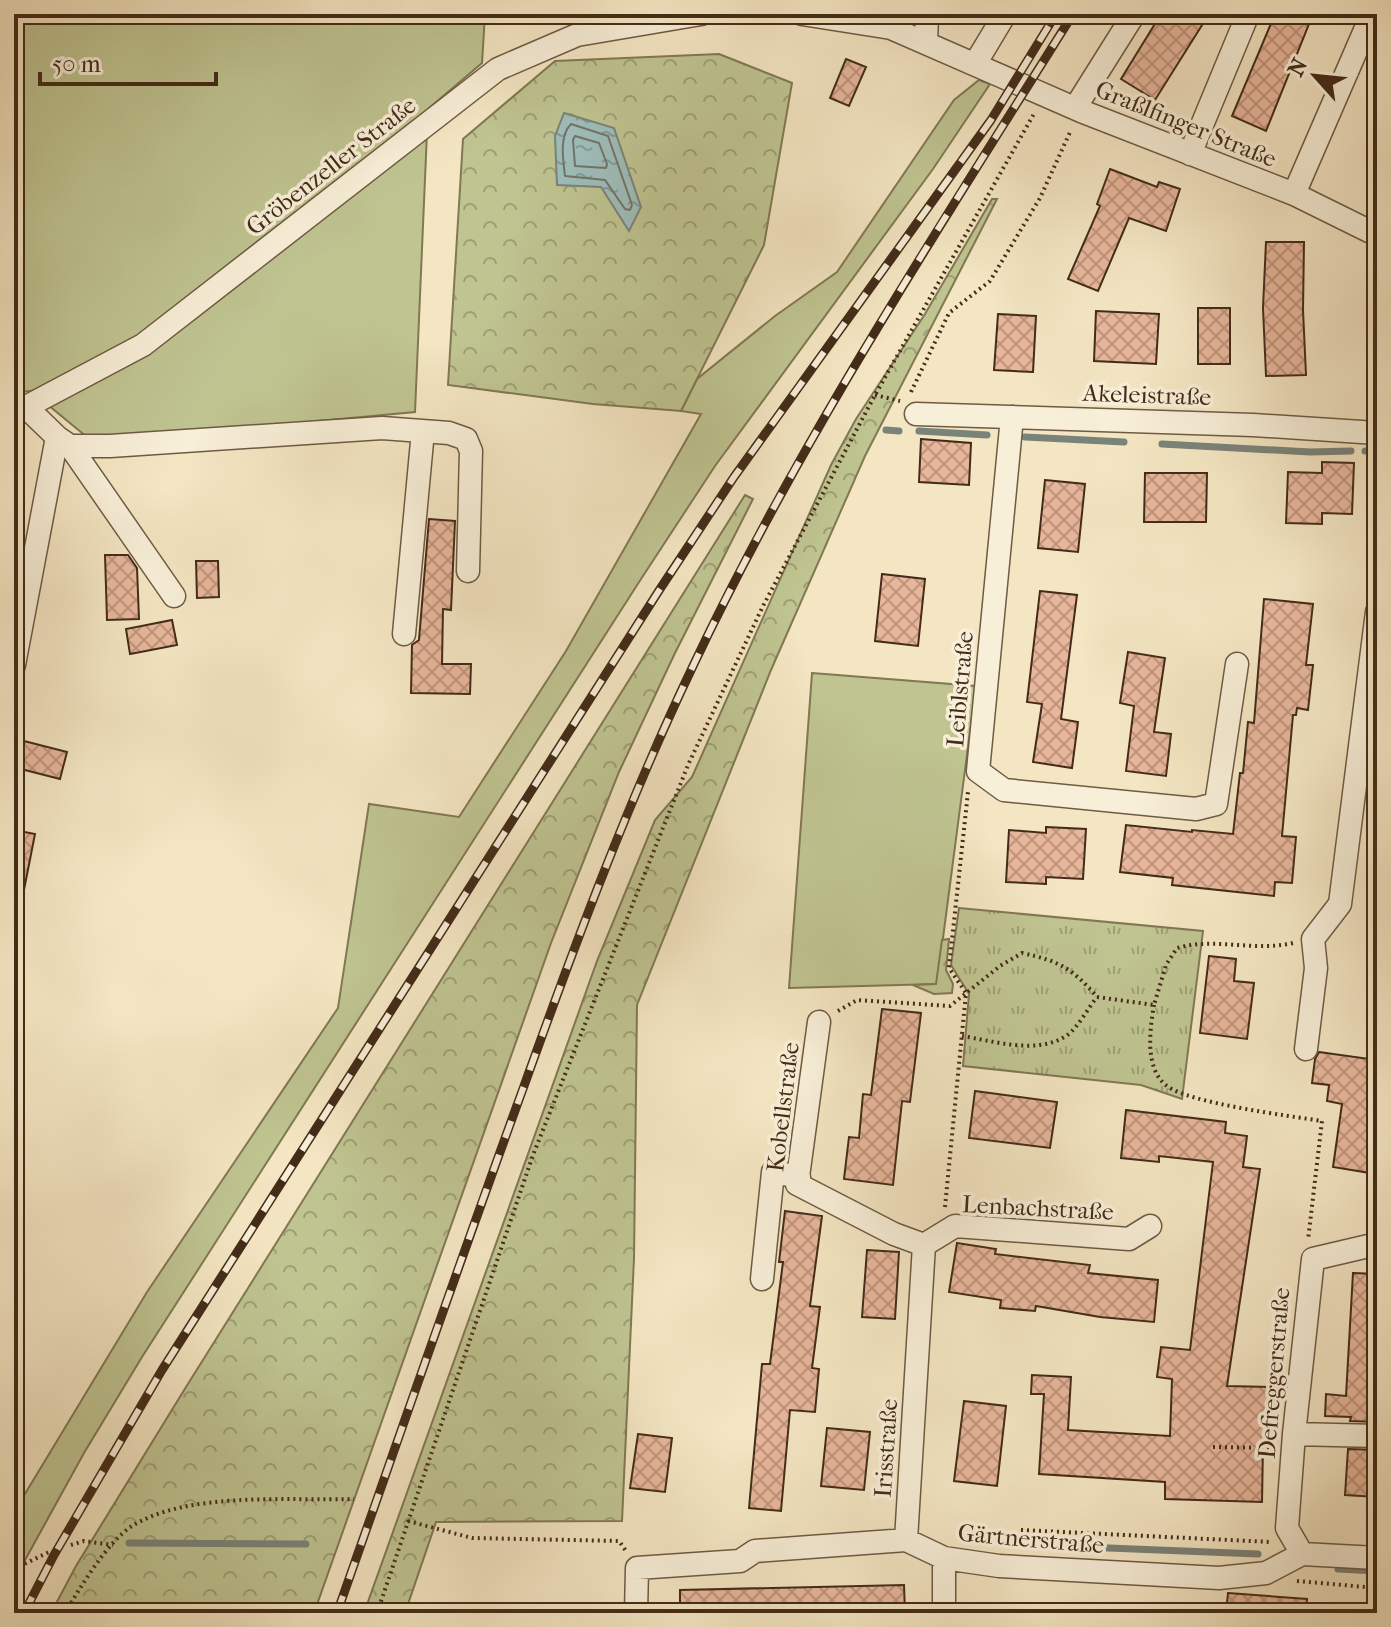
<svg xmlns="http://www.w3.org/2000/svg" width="1391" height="1627" font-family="'IM FELL French Canon',serif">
<defs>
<pattern id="forest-crowns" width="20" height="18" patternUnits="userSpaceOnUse" patternTransform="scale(2)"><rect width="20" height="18" fill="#bfc491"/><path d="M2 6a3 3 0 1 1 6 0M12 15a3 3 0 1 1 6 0" fill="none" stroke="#9d9f75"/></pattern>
<pattern id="park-tufts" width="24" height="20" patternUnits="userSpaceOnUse" patternTransform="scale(2)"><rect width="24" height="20" fill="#bfc491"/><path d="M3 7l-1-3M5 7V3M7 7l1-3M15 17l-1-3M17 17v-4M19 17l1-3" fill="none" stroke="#9d9f75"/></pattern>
<pattern id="water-ripples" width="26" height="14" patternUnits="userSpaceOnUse" patternTransform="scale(2)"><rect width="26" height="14" fill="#9ebebb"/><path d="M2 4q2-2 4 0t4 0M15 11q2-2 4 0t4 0" fill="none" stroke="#829b97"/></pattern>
<pattern id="building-cross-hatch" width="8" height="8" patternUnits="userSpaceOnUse" patternTransform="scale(2)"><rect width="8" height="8" fill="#e8b69a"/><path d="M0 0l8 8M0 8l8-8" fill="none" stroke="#be947d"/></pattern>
</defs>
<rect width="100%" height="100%" fill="#f4e6c3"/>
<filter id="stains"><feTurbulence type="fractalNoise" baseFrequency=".0025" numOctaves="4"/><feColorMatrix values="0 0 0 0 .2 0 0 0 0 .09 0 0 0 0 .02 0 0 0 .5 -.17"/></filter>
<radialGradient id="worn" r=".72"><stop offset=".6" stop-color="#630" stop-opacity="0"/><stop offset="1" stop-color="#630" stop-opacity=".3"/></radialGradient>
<path fill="#bfc491" stroke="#817854" stroke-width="2" d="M 14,14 L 485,14 L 482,63 L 428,109 L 415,412 L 93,442 L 31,391 L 14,392 Z
M 979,80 L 990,84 L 933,169 L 715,466 L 641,579 L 142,1357 L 84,1453 L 14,1580 L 14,1512 L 147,1292 L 338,1008 L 369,804 L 459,817 L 566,651 L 701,414 L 681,411 L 697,379 L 775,316 L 837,272 L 954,100 Z
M 812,673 L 976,686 L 937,984 L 789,988 Z"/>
<path fill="url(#forest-crowns)" stroke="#817854" stroke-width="2" d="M 719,54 L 792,83 L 764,245 L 681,411 L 593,404 L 448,385 L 463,139 L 555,61 Z
M 992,199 L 997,199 L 865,456 L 771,670 L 637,1005 L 634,1258 L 622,1521 L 436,1522 L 405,1613 L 364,1613 L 597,961 L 655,820 L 692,777 L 831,465 L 856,419 L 925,314 Z
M 745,495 L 753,499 L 675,653 L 619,772 L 551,943 L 314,1613 L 51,1613 L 76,1566 L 186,1387 Z
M 949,939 L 946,970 L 953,984 L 952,993 L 934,994 L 913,985 L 936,984 L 942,940 Z"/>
<path fill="url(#park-tufts)" stroke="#817854" stroke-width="2" d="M 959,908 L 1203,931 L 1182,1099 L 1141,1085 L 963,1066 L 969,994 L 951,965 Z"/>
<path fill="url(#water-ripples)" stroke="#7a837a" stroke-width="2" d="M 564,113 L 614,128 L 641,207 L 629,231 L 601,187 L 557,185 L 555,136 Z"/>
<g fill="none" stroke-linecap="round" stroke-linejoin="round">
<path stroke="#70746a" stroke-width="2" d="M 571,124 L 608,136 L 632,205 L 630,210 L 625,209 L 605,180 L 565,176 C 563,159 559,136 571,124 Z
M 575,136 L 599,143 L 607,164 L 606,168 L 575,166 L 573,140 Z"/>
<path stroke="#7a837a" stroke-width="7" d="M 886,430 L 899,431
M 919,431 L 987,435
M 1025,437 L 1124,442
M 1162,444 L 1310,452 L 1351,451
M 1365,451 L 1377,451
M 129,1543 L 306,1544
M 1034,1545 L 1258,1554
M 1338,1569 L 1377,1571"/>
</g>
<path fill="url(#building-cross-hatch)" stroke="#432b18" stroke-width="2" d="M 1161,14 L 1209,14 L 1155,100 L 1121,79 Z
M 1275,14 L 1313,14 L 1266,131 L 1232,116 Z
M 846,59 L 866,67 L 849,106 L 830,98 Z
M 1110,169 L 1157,187 L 1159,182 L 1180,189 L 1166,231 L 1129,218 L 1098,291 L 1068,279 L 1100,206 L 1097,204 Z
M 1266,242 L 1304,242 L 1303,310 L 1306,375 L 1266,376 L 1263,308 Z
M 1198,308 L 1230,308 L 1230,364 L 1198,364 Z
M 1096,311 L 1159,314 L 1156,364 L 1094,361 Z
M 998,314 L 1036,316 L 1033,372 L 994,370 Z
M 921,439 L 971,443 L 969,485 L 919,482 Z
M 1322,462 L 1354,463 L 1352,514 L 1322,513 L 1322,524 L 1286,523 L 1288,472 L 1322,473 Z
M 1145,473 L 1207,473 L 1206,522 L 1144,522 Z
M 1045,480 L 1085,484 L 1078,552 L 1038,548 Z
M 429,519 L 455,521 L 451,610 L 443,609 L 442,664 L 471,664 L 470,694 L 411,693 L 412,645 L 419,640 Z
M 105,555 L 128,555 L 137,568 L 139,619 L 107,620 Z
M 196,561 L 218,561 L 219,597 L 197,598 Z
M 882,574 L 925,579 L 918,646 L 875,641 Z
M 1040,591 L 1077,595 L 1061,719 L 1078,722 L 1072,768 L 1033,762 L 1042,704 L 1027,702 Z
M 1264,599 L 1313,604 L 1306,665 L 1313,665 L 1308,710 L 1297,708 L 1296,715 L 1293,715 L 1282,836 L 1296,837 L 1292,883 L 1275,882 L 1274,896 L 1172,885 L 1173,878 L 1120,872 L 1126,825 L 1192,832 L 1192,830 L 1233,834 L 1240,773 L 1243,773 L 1248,722 L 1254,723 Z
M 172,620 L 177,645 L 130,654 L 126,629 Z
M 1128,652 L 1165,658 L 1154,732 L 1171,734 L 1166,776 L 1126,771 L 1134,706 L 1120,703 Z
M 24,741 L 67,752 L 60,779 L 17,768 Z
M 1046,827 L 1086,829 L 1083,879 L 1046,877 L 1046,884 L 1006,882 L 1009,830 L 1046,833 Z
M 14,830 L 35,834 L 23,895 L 14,894 Z
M 1209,956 L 1236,959 L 1234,981 L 1254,983 L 1247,1039 L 1200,1033 Z
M 882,1009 L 921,1013 L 910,1102 L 902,1101 L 893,1185 L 844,1179 L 849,1137 L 859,1138 L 863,1094 L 871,1095 Z
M 1319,1052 L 1377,1060 L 1377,1096 L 1373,1125 L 1377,1126 L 1370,1173 L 1333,1167 L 1342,1104 L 1327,1101 L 1329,1085 L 1312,1083 L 1315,1059 Z
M 975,1091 L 1057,1102 L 1050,1148 L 969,1138 Z
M 1126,1110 L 1226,1122 L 1225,1133 L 1247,1136 L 1243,1167 L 1260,1169 L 1227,1386 L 1275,1387 L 1272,1445 L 1263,1445 L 1262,1502 L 1165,1499 L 1165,1482 L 1039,1474 L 1044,1394 L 1031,1394 L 1032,1375 L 1071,1377 L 1068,1430 L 1170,1436 L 1172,1379 L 1157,1377 L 1161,1347 L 1190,1350 L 1213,1162 L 1159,1156 L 1159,1162 L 1121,1158 Z
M 785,1211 L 822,1216 L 810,1306 L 820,1307 L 812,1368 L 819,1369 L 815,1412 L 790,1410 L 781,1511 L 749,1508 L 762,1364 L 770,1364 L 783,1262 L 779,1262 Z
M 957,1243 L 996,1249 L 995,1254 L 1090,1265 L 1088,1273 L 1158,1280 L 1154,1322 L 1100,1317 L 1036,1306 L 1035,1311 L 1000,1308 L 1001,1300 L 949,1292 Z
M 867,1250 L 899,1252 L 895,1319 L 862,1317 Z
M 1353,1273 L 1377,1274 L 1377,1422 L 1350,1421 L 1351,1417 L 1325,1416 L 1326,1394 L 1346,1396 Z
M 964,1401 L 1006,1406 L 997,1486 L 954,1481 Z
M 827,1428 L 870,1432 L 864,1490 L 821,1486 Z
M 638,1434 L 672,1438 L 665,1492 L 630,1488 Z
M 1348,1449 L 1377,1450 L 1377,1497 L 1345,1495 Z
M 904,1585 L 905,1613 L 680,1613 L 680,1590 Z
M 1228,1593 L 1307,1599 L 1306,1613 L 1226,1613 Z"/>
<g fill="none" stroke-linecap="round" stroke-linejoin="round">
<defs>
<path id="minor" d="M 802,14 L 891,28 L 1081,111 L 1294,194 L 1377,235
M 926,43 L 927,14
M 975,64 L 1005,14
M 1075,108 L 1134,14
M 1190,154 L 1248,14
M 1294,194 L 1372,14
M 14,410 L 26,407 L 143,345 L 498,69 L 577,35 L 701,14
M 916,414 L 1253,425 L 1377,433
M 1012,417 L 978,771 L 1004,790 L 1196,809 L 1216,804 L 1237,664
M 57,437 L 70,446 L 110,446 L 382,428 L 449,433 L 466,439 L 471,451 L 468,571
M 70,446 L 174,596
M 404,634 L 423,431
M 14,665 L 57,437 L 26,407
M 819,1022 L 797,1184 L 894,1234 L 924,1245 L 906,1540
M 1306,1049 L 1316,968 L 1313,939 L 1340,904 L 1377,612
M 924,1245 L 955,1226 L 1129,1239 L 1150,1226
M 762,1279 L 773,1172 L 799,1177
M 1294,1434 L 1377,1436
M 1302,1554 L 1287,1528 L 1294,1434 L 1313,1259 L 1377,1244
M 944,1558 L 944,1613
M 636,1613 L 637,1568 L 740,1561 L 755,1551 L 906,1540 L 944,1558 L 999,1566 L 1219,1578 L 1266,1573 L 1302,1554 L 1377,1558"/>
</defs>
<use href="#minor" stroke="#6f5a43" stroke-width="25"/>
<path stroke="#432b18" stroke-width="4" stroke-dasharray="2 4" stroke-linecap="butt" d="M 911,392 L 949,313 L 990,281 L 1040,198 L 1071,130
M 875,395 L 900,401
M 1154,1005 C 1150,1029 1144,1069 1167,1086 C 1189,1103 1290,1116 1322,1121 L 1308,1240
M 838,1011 L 857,1000 L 950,1006 L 1000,966 L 1022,953 C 1059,961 1072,968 1097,997 L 1154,1005 L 1166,965 L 1177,948 C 1215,937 1254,952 1293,943
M 962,1036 C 994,1041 1036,1055 1066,1036 C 1078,1028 1088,1008 1097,997
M 945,1207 L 966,993 L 949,968 L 968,792
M 1213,1447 L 1271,1448
M 408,1521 L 472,1538 L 619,1541 L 626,1551
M 1021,1530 L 1271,1542
M 71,1545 L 84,1541 L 113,1545
M 14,1569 L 51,1551
M 1297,1581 L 1377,1588
M 65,1613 C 80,1588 107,1542 132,1526 C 189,1491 288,1501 354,1499
M 377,1613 L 533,1155 L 688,765 L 763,606 L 875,395 L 1035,112"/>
<use href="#minor" stroke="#f8efd8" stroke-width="22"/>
<defs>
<path id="rail" d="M 24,1613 L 54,1555 L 162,1370 L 660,589 L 734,477 L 991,120 L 1056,14
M 337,1613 C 399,1437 460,1261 524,1086 C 575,944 628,802 693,666 C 800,439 940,227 1073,14"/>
</defs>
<use href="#rail" stroke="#432b18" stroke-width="9"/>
<use href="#rail" stroke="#f8efd8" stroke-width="6" stroke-dasharray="18" stroke-linecap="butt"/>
</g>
<g text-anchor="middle" stroke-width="7" stroke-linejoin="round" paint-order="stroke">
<g font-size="24" fill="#432b18" stroke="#f8efd8">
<text transform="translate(1186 124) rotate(22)" y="8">Graßlfinger Straße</text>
<text transform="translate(331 166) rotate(-38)" y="8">Gröbenzeller Straße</text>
<text transform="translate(1147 395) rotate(2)" y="8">Akeleistraße</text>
<text transform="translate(960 689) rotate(-85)" y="8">Leiblstraße</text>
<text transform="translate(783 1107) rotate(-83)" y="8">Kobellstraße</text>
<text transform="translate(1038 1208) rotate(3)" y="8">Lenbachstraße</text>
<text transform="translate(1274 1373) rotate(-85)" y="8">Defreggerstraße</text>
<text transform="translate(886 1448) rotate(-86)" y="8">Irisstraße</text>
<text transform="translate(1031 1539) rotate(5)" y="8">Gärtnerstraße</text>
</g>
</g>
<rect width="1391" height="1627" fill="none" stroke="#f4e6c3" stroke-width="48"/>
<rect x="16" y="16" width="1359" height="1595" fill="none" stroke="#432b18" stroke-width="4"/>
<rect x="24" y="24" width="1343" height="1579" fill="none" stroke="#432b18" stroke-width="2"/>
<g transform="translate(1315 76) rotate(297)" stroke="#f8efd8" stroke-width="6" paint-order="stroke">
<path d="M0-6L14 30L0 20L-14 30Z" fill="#432b18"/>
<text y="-12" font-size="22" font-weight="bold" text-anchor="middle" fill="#432b18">N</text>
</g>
<path d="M40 72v12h176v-12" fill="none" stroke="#432b18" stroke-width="4"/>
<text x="52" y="72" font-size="24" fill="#432b18" stroke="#f8efd8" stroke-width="6" paint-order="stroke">50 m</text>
<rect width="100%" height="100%" filter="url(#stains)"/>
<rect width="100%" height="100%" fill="url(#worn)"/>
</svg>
